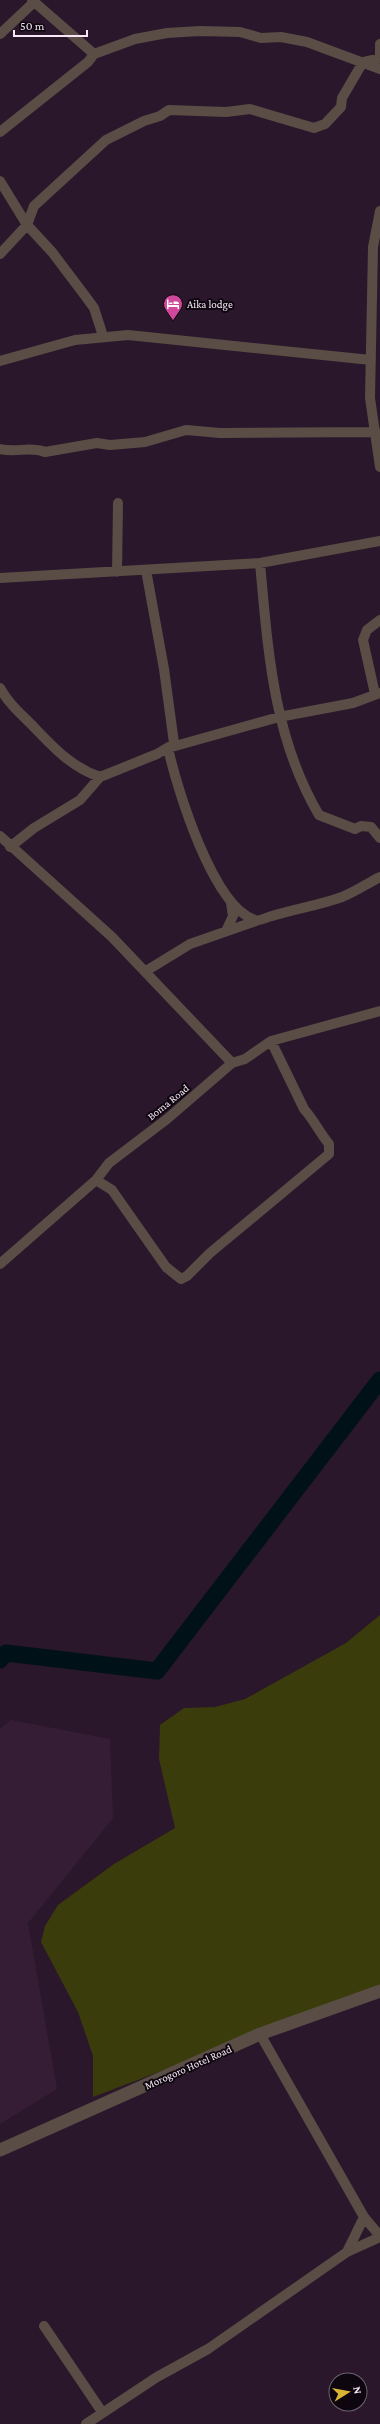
<svg xmlns="http://www.w3.org/2000/svg" width="380" height="2424" font-family="'Crimson Pro',serif">
<rect width="100%" height="100%" fill="#2a172b"/>
<path fill="#361d36" d="M 11,1720 L 110,1739 L 113,1818 L 28,1923 L 57,2089 L 0,2124 L 0,1729 Z"/>
<path fill="#3b3c0b" d="M 380,1615 L 380,1988 L 93,2097 L 93,2056 L 78,2012 L 41,1942 L 45,1926 L 58,1905 L 114,1864 L 175,1828 L 159,1759 L 160,1725 L 184,1708 L 215,1707 L 245,1699 L 346,1643 Z"/>
<g fill="none" stroke-linecap="round" stroke-linejoin="round">
<path stroke="#001217" stroke-width="17" d="M 0,1660 L 6,1653 L 157,1671 L 380,1380"/>
<path stroke="#594d45" stroke-width="10" d="M 32,0 L 94,54
M 0,34 L 33,3
M 380,44 L 380,57
M 0,132 L 88,62 L 94,54 L 135,39 L 167,33 L 200,31 L 240,32 L 261,38 L 281,37 L 307,42 L 380,69
M 0,181 L 27,225 L 52,252 L 86,297 L 94,308 L 103,336
M 380,211 L 373,247 L 370,398 L 380,467
M 0,254 L 27,225 L 34,206 L 106,140 L 144,121 L 160,116 L 169,110 L 226,112 L 250,109 L 314,128 L 325,124 L 341,107 L 342,98 L 363,62 L 380,58
M 0,361 L 75,340 L 128,335 L 371,360
M 0,449 C 16,453 30,446 45,452 L 97,443 L 110,445 L 145,442 L 186,430 L 220,433 L 376,432
M 260,563 C 268,650 273,737 319,815 L 355,829 L 361,826 L 371,827 L 380,838
M 146,570 L 164,669 L 174,743
M 117,572 L 118,503
M 0,578 L 260,563 L 380,541
M 0,688 C 9,704 20,713 32,725 C 53,747 71,767 100,777
M 375,694 L 363,640 L 367,630 L 380,620
M 168,748 C 177,789 213,907 255,920 C 260,922 266,917 272,916 C 295,909 320,905 342,897 C 355,892 368,883 380,877
M 168,748 L 279,717 L 353,703 L 380,693
M 0,836 L 112,937 L 232,1063
M 10,847 L 34,828 L 80,800 L 100,777 L 157,754 L 172,745
M 226,931 L 233,916 L 231,903
M 146,971 L 190,944 L 256,921
M 96,1180 L 112,1190 L 166,1267 L 181,1279 L 187,1276 L 210,1253 L 329,1154 L 329,1144 C 319,1132 314,1120 304,1109 L 271,1041
M 0,1264 L 96,1180 L 109,1163 L 167,1119 L 232,1063 L 245,1059 L 271,1041 L 380,1011
M 260,2034 L 364,2217 L 380,2236
M 347,2252 L 380,2237
M 44,2326 L 102,2412
M 86,2424 L 157,2377 L 208,2349 L 347,2252 L 364,2217"/>
<path stroke="#594d45" stroke-width="13" d="M 0,2150 L 260,2034 L 380,1991"/>
</g>
<defs>
<symbol id="hotel-pin" viewBox="-11 -11 22 30"><path d="M0 17L-7.5 6A9.5 9.5 0 1 1 7.5 6Z" fill="#d1479c" stroke="#0e060e"/><path d="M-6-4.5h1.5V1H6V5H4.5V3h-9V5H-6ZM-4 0a1.8 1.8 0 1 1 3.6 0ZM.5 0V-2.5h3Q6-2.5 6 0Z" fill="#fff"/></symbol>
</defs>
<g fill-rule="evenodd">
<use href="#hotel-pin" x="162" y="293" width="22" height="30"/>
</g>
<g text-anchor="middle" stroke-width="4" stroke-linejoin="round" paint-order="stroke">
<g font-size="11" fill="#f6e8f6" stroke="#0e060e" text-anchor="start">
<text x="187" y="308">Aika lodge</text>
</g>
<g font-size="11" fill="#f6e8f6" stroke="#0e060e">
<text transform="translate(168 1102) rotate(-39)" y="4">Boma Road</text>
<text transform="translate(188 2067) rotate(-24)" y="4">Morogoro Hotel Road</text>
</g>
</g>
<g transform="translate(348 2392) rotate(79)"><circle r="19" fill="#0e060e" stroke="#6b606b"/>
<path d="M0-3L7 15L0 10L-7 15Z" fill="#d7b434"/>
<text y="-6" font-size="11" font-weight="bold" text-anchor="middle" fill="#f6e8f6">N</text>
</g>
<path d="M14 30v6h73v-6" fill="none" stroke="#f6e8f6" stroke-width="2"/>
<text x="20" y="30" font-size="12" fill="#f6e8f6" stroke="#0e060e" stroke-width="3" paint-order="stroke">50 m</text>
</svg>
